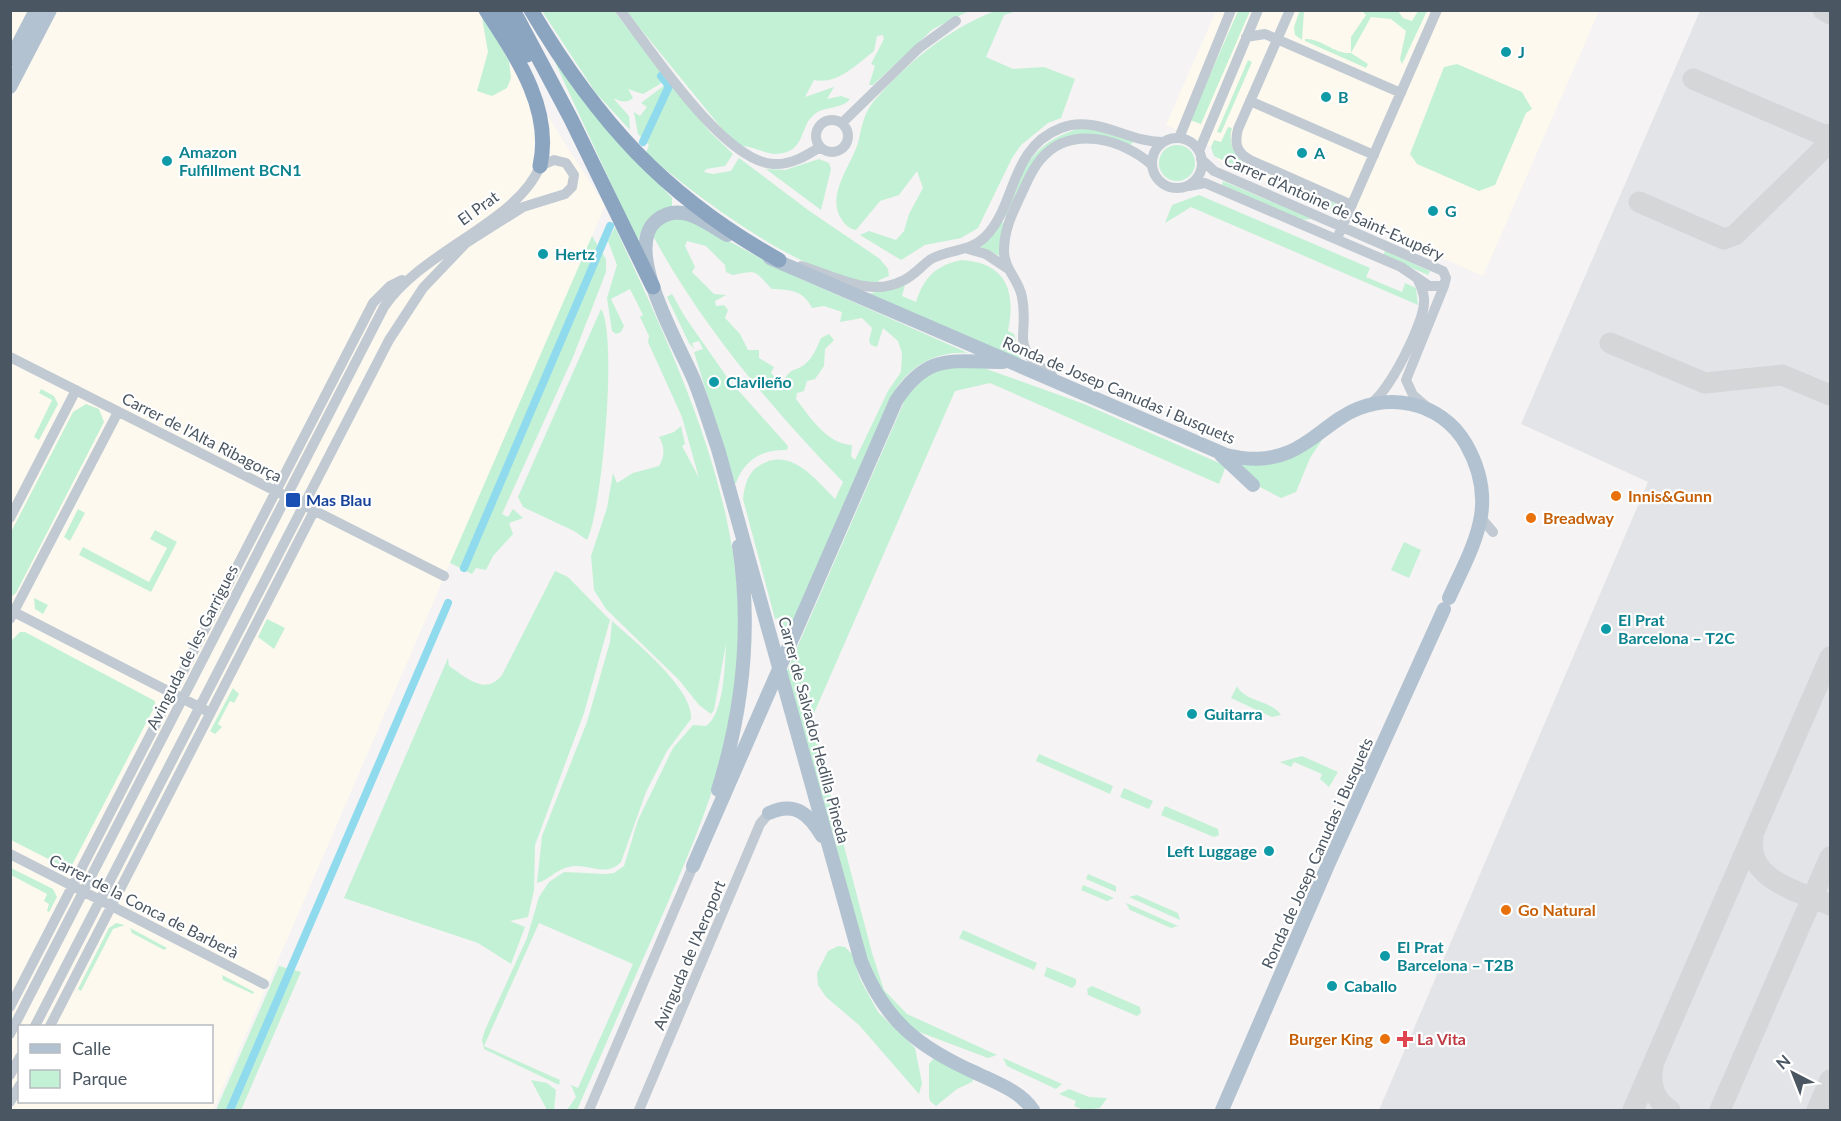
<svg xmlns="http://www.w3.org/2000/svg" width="1841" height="1121" font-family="Lato,sans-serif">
<rect width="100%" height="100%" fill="#f5f3f3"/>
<path fill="#fdf9ef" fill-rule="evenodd" d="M 11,11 L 32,11 L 11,53 Z
M 52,11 L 481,11 L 605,206 L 213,1110 L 11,1110 L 10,103 L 33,43 ZM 20,1026 L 212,1026 L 212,1102 L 20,1102 Z
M 1216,11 L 1599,11 L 1483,276 L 1219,161 L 1211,147 L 1166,125 Z"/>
<path fill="#e2e4e7" d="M 1700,11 L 1830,11 L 1830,1110 L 1379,1110 L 1648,482 L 1521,424 Z"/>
<path fill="#c3f1d5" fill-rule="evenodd" d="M 1300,10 L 1304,11 L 1302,40 L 1295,35 L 1294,27 Z
M 542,11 L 614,11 L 664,74 L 660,84 L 643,94 L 628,89 L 633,98 C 626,104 620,101 613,98 L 629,116 L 630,130 L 596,93 Z
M 626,11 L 969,11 L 933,29 L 873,85 L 869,85 L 875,66 L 871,64 L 884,39 L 883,35 L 877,36 L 874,51 C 856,65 837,85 814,80 L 805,97 L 834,87 L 827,99 L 841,96 L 850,99 C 842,109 827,106 816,113 C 798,125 808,152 776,154 C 764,154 752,145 740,146 L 728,136 Z
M 995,11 L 1017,11 L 1004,15 L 986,57 L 1013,69 L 1044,67 L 1075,79 L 1061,118 L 1048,123 L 1021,145 L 1012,158 L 978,228 L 961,238 L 925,245 L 901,260 L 860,235 L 869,231 L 896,240 L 904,231 L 909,214 L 923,188 L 917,171 L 899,195 L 880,201 L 856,230 C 850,229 845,225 842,220 C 825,196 851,166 858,143 C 862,127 863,114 874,101 C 907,63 948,29 995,11 Z
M 1238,11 L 1250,11 L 1201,124 L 1190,120 Z
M 1362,11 L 1398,11 L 1403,18 L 1412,21 L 1418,11 L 1427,11 L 1402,64 L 1400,59 L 1406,31 L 1391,19 L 1371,17 L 1351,53 L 1368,64 L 1366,68 L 1305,41 L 1305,39 C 1321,38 1334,54 1351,53 L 1351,37 L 1366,15 Z
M 481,12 L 509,61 L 511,78 L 507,88 L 492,96 L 477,91 L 488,52 Z
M 554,60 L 602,123 L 672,198 L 672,206 C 657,217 642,221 638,242 Z
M 1248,60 L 1252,62 L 1221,133 L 1217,132 Z
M 1457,64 L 1522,92 L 1532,109 L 1526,113 L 1495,185 L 1479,191 L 1417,164 L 1410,154 L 1444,67 Z
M 670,81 L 709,131 L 733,154 L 725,166 L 706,169 L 704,172 L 713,174 L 731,171 L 739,158 L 808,210 L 880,259 L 888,269 L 889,276 L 879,280 L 878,283 C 811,283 696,197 646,153 L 649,145 L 638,134 L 634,112 L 640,116 L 647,107 L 641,103 Z
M 1228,127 L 1232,128 C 1226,152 1242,163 1261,171 L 1259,178 L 1214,156 L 1211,147 L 1214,140 L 1221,142 Z
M 1078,129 L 1090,129 L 1133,141 L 1131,145 L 1116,139 L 1047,148 L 1007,217 L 1002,215 C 1021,173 1030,143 1078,129 Z
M1159 163a18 18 0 1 1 36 0a18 18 0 1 1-36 0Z
M 819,159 L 829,163 L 831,169 L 821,210 L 766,169 L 785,170 Z
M 1270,175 L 1306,191 L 1304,197 L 1267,181 Z
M 1223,181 L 1312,219 L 1300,220 L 1222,185 Z
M 1315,194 L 1339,205 L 1342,208 L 1342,214 L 1312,201 Z
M 1199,195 L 1370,268 L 1366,277 L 1402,292 L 1405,283 L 1416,288 L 1418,305 L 1191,207 L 1165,223 L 1172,205 Z
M 684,217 L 790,274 L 968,353 C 939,351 914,363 897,387 L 785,644 L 778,618 L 775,619 L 743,499 C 745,484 748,471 762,464 C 792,448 815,479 835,499 L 843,482 C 770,406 702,327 652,234 L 661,223 ZM 687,241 L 706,246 L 725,265 L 726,272 L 733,275 C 759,269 755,272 772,289 C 791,290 803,290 812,308 L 824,306 L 842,312 L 840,322 L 862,318 L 872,328 L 869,341 L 871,345 L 877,347 L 883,328 L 898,341 L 902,353 L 901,372 L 888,391 L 855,460 L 851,456 L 852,445 C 827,444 810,417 796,399 L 797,393 L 804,391 L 807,381 L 815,379 L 824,366 L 825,349 L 834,340 L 829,334 L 821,338 C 817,347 813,358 805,364 C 797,371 790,368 785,379 L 777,379 L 771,373 L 774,367 L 759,358 L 759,350 L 748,350 L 740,334 L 725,318 L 728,310 L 724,305 L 716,306 L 715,301 L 726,295 L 714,294 L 692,272 L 695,267 L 685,246 Z
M 1000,221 L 1004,223 L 1000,256 L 980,247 Z
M 615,227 C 683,374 759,531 735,698 C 724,774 692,847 662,916 C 633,981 605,1046 577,1110 L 567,1110 L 576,1097 L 571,1085 L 578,1088 L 633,964 L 539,923 L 484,1046 L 560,1080 L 559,1085 L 484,1049 L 482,1040 L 485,1030 L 527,938 L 539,897 L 549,882 L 564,872 L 606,874 L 614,873 L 624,866 L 638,820 L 673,748 L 693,725 L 706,726 C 724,714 725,665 726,644 L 714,710 L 711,714 L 699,705 L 679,680 L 606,609 L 594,590 L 591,556 L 607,508 L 613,473 L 617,483 L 633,473 L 659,466 C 665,455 665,447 659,437 L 674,432 L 681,426 L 685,444 L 682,446 L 699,478 L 682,417 L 648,342 L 649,336 L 640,317 L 643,315 L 630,289 L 611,299 L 624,326 L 621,332 L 616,334 L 612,331 L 607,298 L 617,265 L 608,241 Z
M 592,236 L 606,259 L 606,272 L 573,357 L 502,514 L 508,517 L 513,509 L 523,518 L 509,523 L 513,534 L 493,556 L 486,570 L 476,568 L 472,574 L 450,563 Z
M 1385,251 L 1430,271 L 1428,275 L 1383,255 Z
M 962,260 C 1007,263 1016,292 1008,331 L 1014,334 L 1021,360 L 868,294 L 905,285 L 902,296 L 916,302 C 924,277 936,265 962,260 Z
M 672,294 L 685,317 L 729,380 L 788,446 L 787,450 C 763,449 744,460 736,483 L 734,483 L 694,352 L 703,349 L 699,341 L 692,343 L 694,349 L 689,343 L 667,297 Z
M 601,309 C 618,335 602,511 587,540 L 574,531 L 523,507 L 518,497 Z
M 978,366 L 1084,404 L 1226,466 L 1219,484 L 990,383 L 955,391 L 811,720 L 872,953 L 884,990 L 907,1014 L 997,1055 L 988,1058 L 914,1030 L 887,1003 L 867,959 L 786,673 L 907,395 L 934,368 Z
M 41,389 L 54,396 L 58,404 L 39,440 L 34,437 L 52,400 L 39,393 Z
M 86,404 L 99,409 L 104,422 L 16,593 L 11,597 L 10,534 L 73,412 Z
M 1324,437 L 1310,458 L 1296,492 L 1281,498 L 1258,486 L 1240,464 Z
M 78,509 L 85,513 L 70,541 L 64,537 Z
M 155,530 L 177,542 L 151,592 L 79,555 L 83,547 L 149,582 L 167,548 L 150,539 Z
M 1404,542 L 1421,550 L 1409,578 L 1391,570 Z
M 555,571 L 568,577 L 610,620 L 584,713 L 535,845 L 534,890 L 528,917 L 510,921 L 525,927 L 511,964 L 478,943 L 344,898 L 448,658 L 449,666 C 467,678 485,696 502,675 Z
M 34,598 L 48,605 L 43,614 L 35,609 Z
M 267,619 L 285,628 L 274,649 L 258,637 Z
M 612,621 C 633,640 694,689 691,719 L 667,751 L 646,792 L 621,862 C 606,877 592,865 575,866 C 557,867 550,880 537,883 L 542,836 L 587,722 L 610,642 Z
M 20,632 L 25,632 L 155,701 L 155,706 L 71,867 L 66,868 L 11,840 L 10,642 Z
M 1237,686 C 1245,702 1271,700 1281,715 L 1272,717 L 1231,698 Z
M 233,688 L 239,694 L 234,703 L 230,701 L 218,724 L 222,727 L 215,734 L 210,731 Z
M 1039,754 L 1113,786 L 1110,794 L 1036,761 Z
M 1302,756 L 1338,772 L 1329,787 L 1320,779 L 1322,774 L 1294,762 L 1291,767 L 1280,762 Z
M 1124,788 L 1153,801 L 1149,809 L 1120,797 Z
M 1165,806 L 1218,829 L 1219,835 L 1214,837 L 1161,815 Z
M 11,868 L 53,889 L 57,897 L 49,912 L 47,911 L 49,904 L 44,901 L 47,894 L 11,875 Z
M 1088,874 L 1116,886 L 1116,892 L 1086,879 Z
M 1083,885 L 1114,898 L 1107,901 L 1081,890 Z
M 1137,895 L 1178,913 L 1180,920 L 1129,897 Z
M 1126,903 L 1178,926 L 1171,928 L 1130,910 Z
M 116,923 L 125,925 L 113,929 L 81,991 L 78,989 L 109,928 Z
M 130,928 L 167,948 L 164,950 L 132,933 Z
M 963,930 L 1037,963 L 1034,970 L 959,938 Z
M 838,946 L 845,947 L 852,954 L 860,979 L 878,1012 L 915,1048 L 922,1083 L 919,1094 L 859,1025 L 826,997 L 818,985 L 817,973 L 828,951 Z
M 279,966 L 301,972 L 241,1110 L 216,1110 Z
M 1047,967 L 1076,979 L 1076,984 L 1072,988 L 1044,976 Z
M 222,975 L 254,992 L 253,994 L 223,980 Z
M 1092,986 L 1140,1007 L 1141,1013 L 1137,1016 L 1088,995 L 1087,989 Z
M 934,1058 L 974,1078 L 972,1082 L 957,1089 L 936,1106 L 930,1101 L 929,1096 L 929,1064 Z
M 1003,1058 L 1062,1084 L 1056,1089 L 1007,1066 Z
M 531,1080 L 547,1083 L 556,1090 L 554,1110 L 547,1110 Z
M 1069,1089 L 1089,1097 L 1107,1098 L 1100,1108 L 1084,1110 L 1074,1106 L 1076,1101 L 1059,1094 Z"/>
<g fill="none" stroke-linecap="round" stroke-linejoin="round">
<path stroke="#90daee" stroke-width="8" d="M 643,142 L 669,86 L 661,76
M 464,568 L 610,226
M 230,1110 L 448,603"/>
<path stroke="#d5d6d8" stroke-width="21" d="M 1823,10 L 1830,14
M 1693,79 L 1821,134 L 1830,135
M 1639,202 L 1724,239 L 1735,235 L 1830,142
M 1610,343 L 1705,383 L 1782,375 L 1830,395
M 1753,838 C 1746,881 1800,891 1830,905
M 1653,1067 C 1649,1084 1655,1101 1670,1110
M 1633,1110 L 1830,657
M 1720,1110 L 1830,857
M 1817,1110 L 1830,1080"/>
<path stroke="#c1cad2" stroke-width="10" d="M 620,10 C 651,50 723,161 773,164 C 791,165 806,156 820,147
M 1290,10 L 1238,129 C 1234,144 1237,153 1250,160 L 1352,205
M 1246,37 L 1265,34 L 1401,93
M 1250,101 L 1374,155
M816 136a16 16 0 1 1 32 0a16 16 0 1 1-32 0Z
M 842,123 L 919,48 L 956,21
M 1179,138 L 1231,10
M1152 163a25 25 0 1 1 50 0a25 25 0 1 1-50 0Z
M 1199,151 L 1258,10
M 1201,159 L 1214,171 L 1443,271 L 1446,278 L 1444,286 L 1406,380 L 1413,395 L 1428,408
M 1189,186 L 1205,183 L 1401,267 L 1429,286 L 1444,286
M 1339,234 L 1437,10
M 968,249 L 986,254 L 1007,268
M 801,266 C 833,275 870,298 902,281 C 914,276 921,266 931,259 C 949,249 970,252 985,237 C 1017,205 1009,148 1061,128 C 1096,114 1129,143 1163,142
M 10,357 L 444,576
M 1052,375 C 1007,345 1030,337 1022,297 C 1019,280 1004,269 1004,251 C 1004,231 1011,216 1019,199 C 1026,185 1031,170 1041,159 C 1070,124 1123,139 1152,165
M 1371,403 C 1389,392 1424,323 1424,302 C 1425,294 1421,287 1418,280
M 10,518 L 76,390
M 1482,519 L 1493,532
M 10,610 L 205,710
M 10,619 L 118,412
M 10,854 L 264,984
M 10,1007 L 373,303 L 390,286 L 402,280
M 50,1026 L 314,511
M 10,1034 L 384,307 C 421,251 518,222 540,166 L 554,160 L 566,163 L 574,175 L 572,187 L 565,194 L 523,207 L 466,243 L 423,288 L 389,340 L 35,1026
M 10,1075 L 20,1057
M 10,1102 L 20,1085
M 589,1110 L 693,866
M 639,1110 L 760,824 L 769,813"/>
<path stroke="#b3c2d1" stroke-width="14" d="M 10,60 L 36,10
M 10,87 L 50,10
M 727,235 C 706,223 681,201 657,220 C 621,248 680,346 694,380 C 703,402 710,426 718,449 L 861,961 C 885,1021 918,1047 976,1073 C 997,1083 1020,1091 1033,1110
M 770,258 L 1226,455 C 1248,460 1268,461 1289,452 C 1309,444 1324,428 1342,417 C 1383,390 1441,400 1466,444 C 1500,504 1474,543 1449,598
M 1221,455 L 1253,485
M 718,790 C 743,710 752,630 739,546
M 769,813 C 795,801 809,814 822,836
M 693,866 L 896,401 C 928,352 952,362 1003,362
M 1222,1110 L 1328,865 L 1444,609"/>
<path stroke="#8ba5c1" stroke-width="15" d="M 486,10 C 516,56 553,109 540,166
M 513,10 L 571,119 L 653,287
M 531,10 C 597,121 665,197 779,260
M 500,15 L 527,55"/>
</g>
<g fill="#0f9aa8" stroke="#fff" stroke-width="2">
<circle cx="1506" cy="52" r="6"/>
<circle cx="1326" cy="97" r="6"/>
<circle cx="1302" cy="153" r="6"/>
<circle cx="167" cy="161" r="6"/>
<circle cx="1433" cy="211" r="6"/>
<circle cx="543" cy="254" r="6"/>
<circle cx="714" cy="382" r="6"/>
<circle cx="1606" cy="629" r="6"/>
<circle cx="1192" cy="714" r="6"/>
<circle cx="1269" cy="851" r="6"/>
<circle cx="1385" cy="956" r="6"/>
<circle cx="1332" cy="986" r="6"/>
</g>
<g fill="#e8710a" stroke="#fff" stroke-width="2">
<circle cx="1616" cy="496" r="6"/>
<circle cx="1531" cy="518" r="6"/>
<circle cx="1506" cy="910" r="6"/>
<circle cx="1385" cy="1039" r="6"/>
</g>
<rect fill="#1a4fb4" stroke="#fff" stroke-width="2" x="285" y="492" width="16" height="16" rx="3"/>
<path fill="#e0444e" stroke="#fff" stroke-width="2" d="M1402 1030h6v6h6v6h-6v6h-6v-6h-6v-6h6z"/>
<g text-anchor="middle" stroke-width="4.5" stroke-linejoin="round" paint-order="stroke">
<g font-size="16" font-weight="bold" fill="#0d838f" stroke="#fff" text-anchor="start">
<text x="1518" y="58">J</text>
<text x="1338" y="103">B</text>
<text x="179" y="158">Amazon<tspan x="179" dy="18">Fulfillment BCN1</tspan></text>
<text x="1314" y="159">A</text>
<text x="1445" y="217">G</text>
<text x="555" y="260">Hertz</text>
<text x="726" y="388">Clavileño</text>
<text x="1618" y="626">El Prat<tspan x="1618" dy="18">Barcelona – T2C</tspan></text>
<text x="1204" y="720">Guitarra</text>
<text x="1257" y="857" text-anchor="end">Left Luggage</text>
<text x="1397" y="953">El Prat<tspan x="1397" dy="18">Barcelona – T2B</tspan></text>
<text x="1344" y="992">Caballo</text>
</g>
<g font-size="16" fill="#4a5661" stroke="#fff">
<text transform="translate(1334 207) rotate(24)" y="6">Carrer d'Antoine de Saint-Exupéry</text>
<text transform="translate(478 208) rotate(-36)" y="6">El Prat</text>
<text transform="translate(1119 390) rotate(23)" y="6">Ronda de Josep Canudas i Busquets</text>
<text transform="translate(202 437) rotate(27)" y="6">Carrer de l'Alta Ribagorça</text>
<text transform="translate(192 647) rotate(-63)" y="6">Avinguda de les Garrigues</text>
<text transform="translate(814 730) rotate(75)" y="6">Carrer de Salvador Hedilla Pineda</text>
<text transform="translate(1317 853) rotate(-66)" y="6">Ronda de Josep Canudas i Busquets</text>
<text transform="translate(144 906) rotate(27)" y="6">Carrer de la Conca de Barberà</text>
<text transform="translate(689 955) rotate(-67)" y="6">Avinguda de l'Aeroport</text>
</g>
<g font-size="16" font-weight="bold" fill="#c56008" stroke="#fff" text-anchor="start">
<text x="1628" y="502">Innis&amp;Gunn</text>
<text x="1543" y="524">Breadway</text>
<text x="1518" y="916">Go Natural</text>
<text x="1373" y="1045" text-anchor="end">Burger King</text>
</g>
<g font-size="16" font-weight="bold" fill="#164399" stroke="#fff" text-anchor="start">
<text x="306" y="506">Mas Blau</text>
</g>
<g font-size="16" font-weight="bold" fill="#be3a42" stroke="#fff" text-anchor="start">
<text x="1417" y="1045">La Vita</text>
</g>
</g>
<rect width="1841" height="1121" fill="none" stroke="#4a5661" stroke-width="24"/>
<rect x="18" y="1025" width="195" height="78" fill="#ffffff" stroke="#b7bbc0" stroke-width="1.5"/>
<rect x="30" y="1044" width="30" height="9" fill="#b3c2d1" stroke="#b7bbc0" stroke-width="1.5"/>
<text x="72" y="1055" font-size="18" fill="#4a5661">Calle</text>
<rect x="30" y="1070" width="30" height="18" fill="#c3f1d5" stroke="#b7bbc0" stroke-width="1.5"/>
<text x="72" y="1085" font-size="18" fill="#4a5661">Parque</text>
<g transform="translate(1793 1073) rotate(318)" stroke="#ffffff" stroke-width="4.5" paint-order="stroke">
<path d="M0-4.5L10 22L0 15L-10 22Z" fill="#4a5661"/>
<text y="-9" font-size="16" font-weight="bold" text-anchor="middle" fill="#4a5661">N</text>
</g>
</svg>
